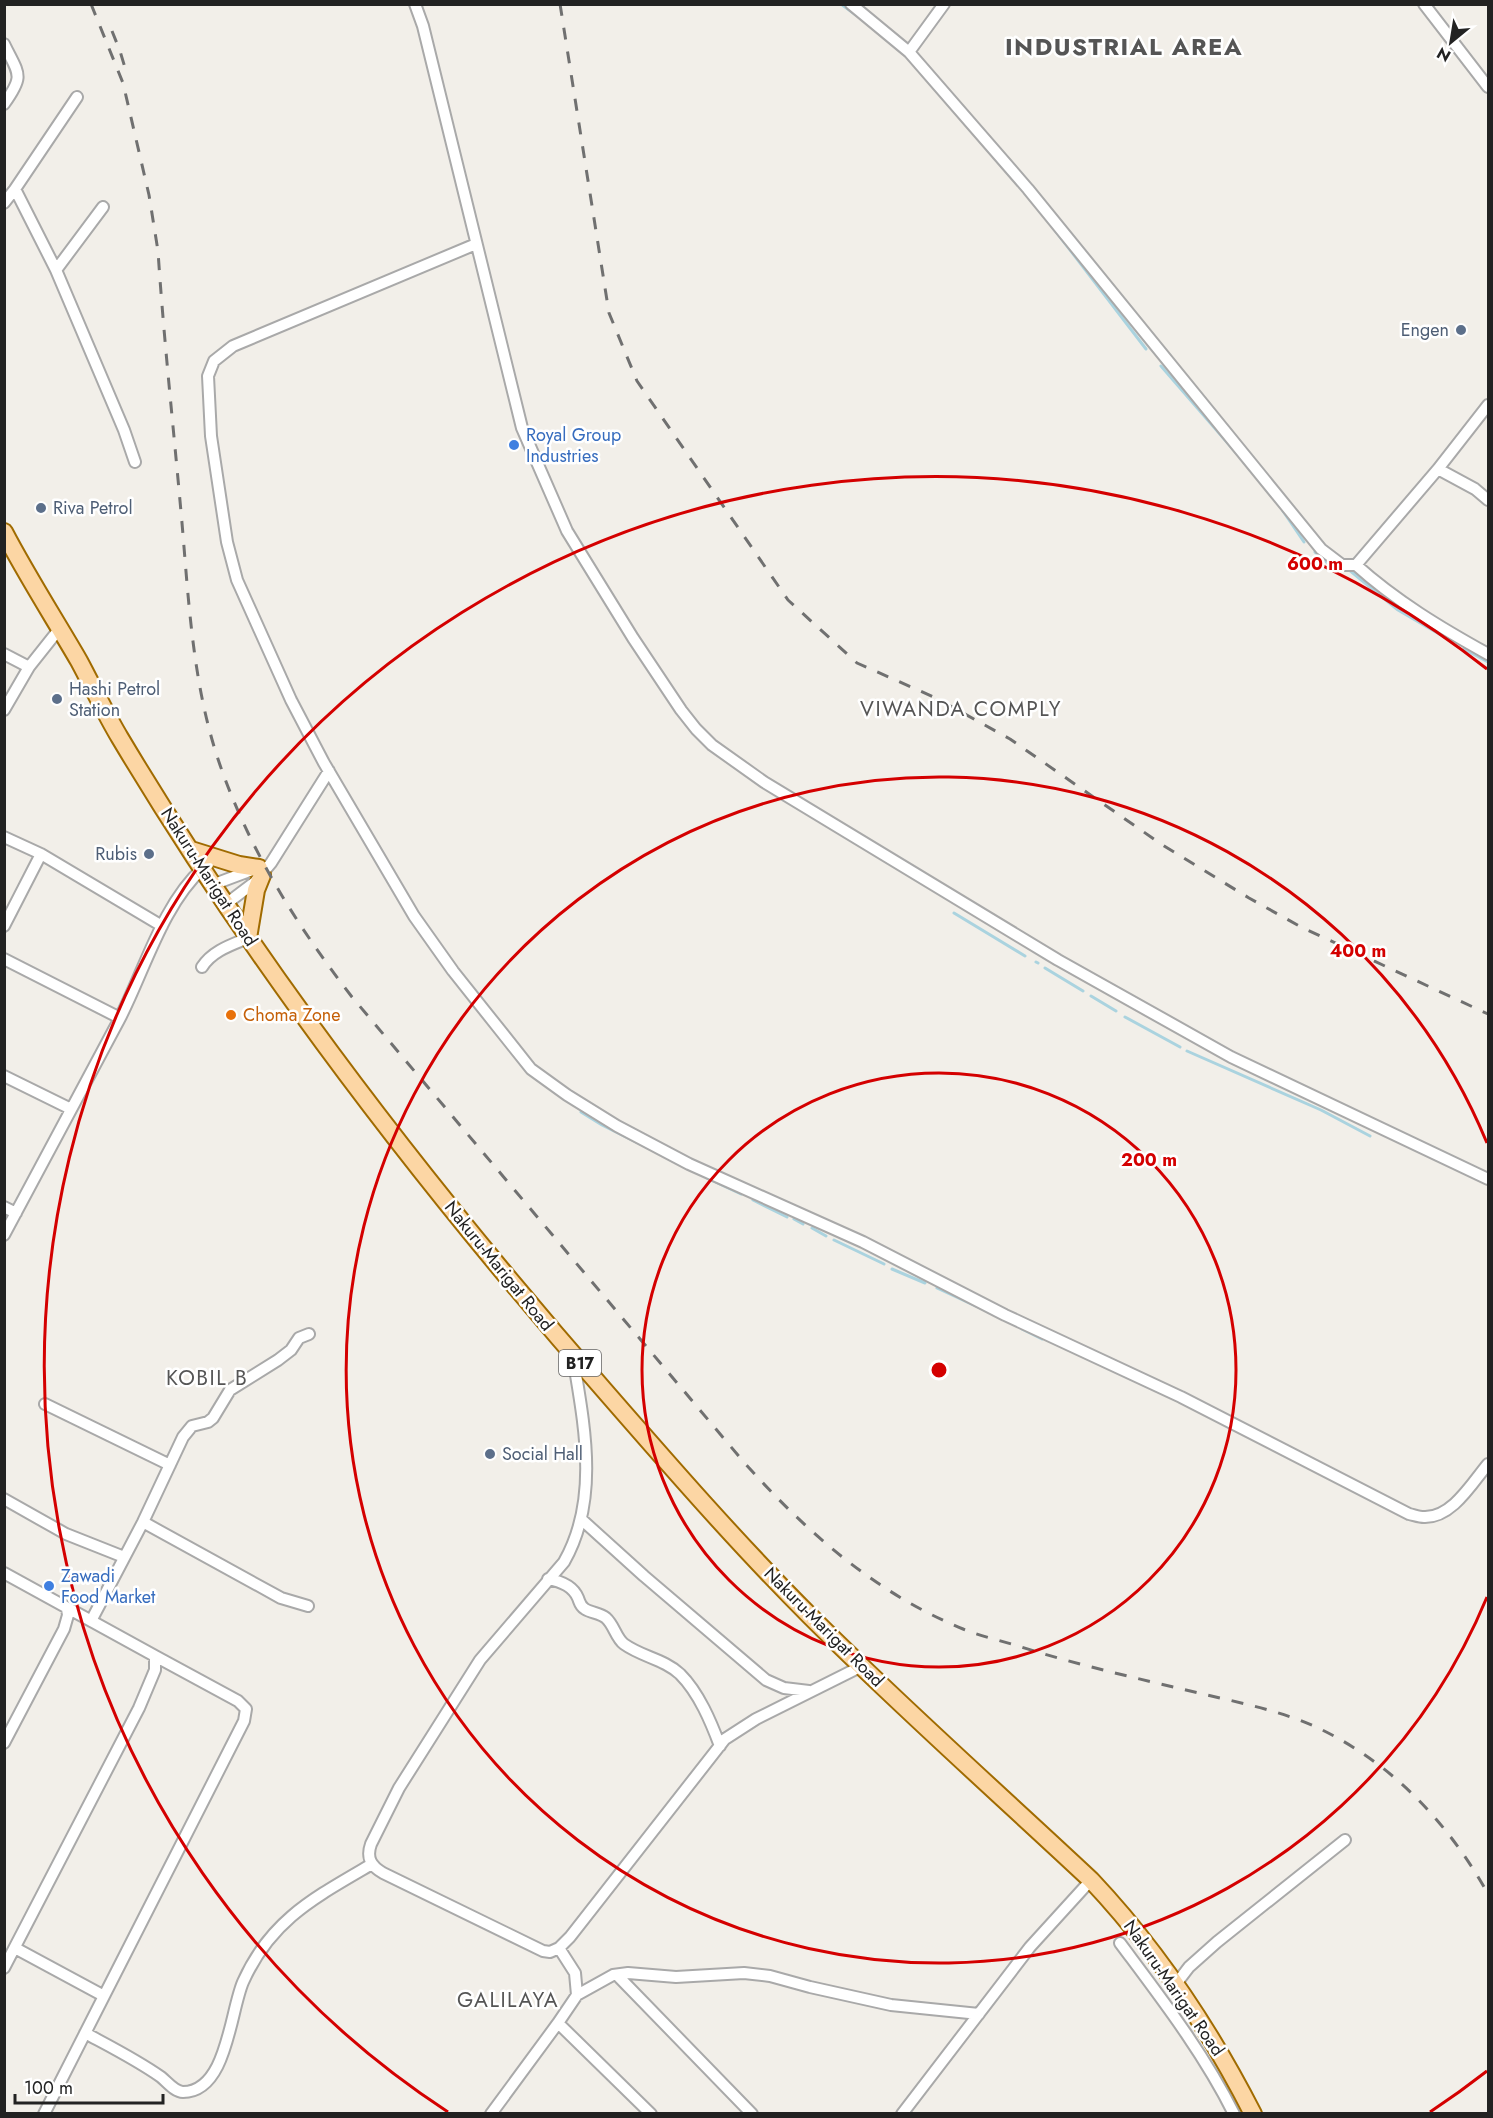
<svg xmlns="http://www.w3.org/2000/svg" width="1493" height="2118" font-family="Jost,sans-serif">
<rect width="100%" height="100%" fill="#f2efe9"/>
<g fill="none" stroke-linecap="round" stroke-linejoin="round">
<path stroke="#aad3df" stroke-width="3" d="M 841,4 L 856,15
M 1054,229 L 1146,349
M 1161,366 L 1238,455
M 1283,511 L 1304,542
M 1315,552 L 1329,564 L 1335,566
M 1348,569 L 1398,610 L 1446,638
M 1464,649 L 1488,662
M 954,913 L 1025,956
M 1036,962 L 1038,963
M 1045,968 L 1083,991
M 1091,996 L 1116,1011
M 1125,1017 L 1180,1047
M 1187,1051 L 1321,1110 L 1370,1136
M 581,1112 L 602,1125 L 654,1151
M 707,1178 L 741,1194
M 753,1200 L 787,1217
M 794,1219 L 803,1224
M 812,1228 L 826,1236
M 834,1240 L 884,1264
M 892,1269 L 925,1283
M 937,1288 L 995,1315
M 1022,1329 L 1042,1339"/>
<defs>
<path id="street" d="M 415,4 L 423,26 L 522,428 L 567,531 L 633,638 L 681,710 L 696,729 L 712,745 L 764,782 L 1058,960 L 1231,1057 L 1488,1179
M 851,4 L 909,52 L 1028,189 L 1321,549 L 1342,565 L 1356,565 C 1396,601 1441,628 1488,654
M 1424,4 L 1488,87
M 4,44 C 19,75 25,75 4,104
M 909,52 L 944,4
M 77,97 L 15,189 L 56,270 L 124,430 L 135,462
M 4,203 L 15,189
M 476,244 L 233,346 L 214,361 L 208,376 L 211,436 L 227,542 L 237,580 L 291,700 L 324,763 L 414,916 L 453,971 L 531,1069 L 567,1095 L 617,1126 L 689,1164 L 863,1242 L 1005,1315 L 1181,1397 L 1409,1514 C 1414,1515 1419,1517 1424,1517 C 1452,1518 1472,1483 1488,1464
M 56,270 L 103,207
M 1438,469 L 1475,489 L 1488,500
M 1356,565 L 1438,469 L 1488,405
M 4,654 L 29,667
M 4,710 L 29,667 L 60,628
M 4,837 L 41,854 L 162,926
M 212,885 L 252,870
M 226,904 L 255,882 L 271,863 L 329,771
M 4,926 L 41,854
M 4,959 L 120,1018
M 202,967 C 212,951 231,945 248,938
M 4,1076 L 71,1109
M 4,1207 L 16,1213
M 4,1235 C 42,1163 81,1092 119,1020 C 144,972 162,905 203,868
M 573,1357 C 584,1424 600,1499 564,1562 L 480,1660 L 399,1788 L 371,1844 C 366,1858 371,1866 383,1873 L 543,1951 L 550,1952 L 559,1948 L 570,1937 L 725,1739 L 756,1719 L 862,1666
M 45,1404 L 170,1465
M 4,1499 L 66,1534 L 124,1557
M 581,1519 L 644,1576 L 766,1680 L 784,1688 L 809,1691
M 143,1522 L 281,1598 L 308,1606
M 4,1573 L 155,1656 L 155,1670 L 139,1708 L 4,1968
M 548,1579 C 560,1581 573,1586 578,1598 C 580,1603 580,1606 585,1609 C 591,1613 600,1613 606,1618 C 614,1625 616,1638 624,1644 C 642,1657 664,1659 680,1674 C 699,1693 711,1722 720,1746
M 91,1621 L 143,1522 L 183,1437 L 192,1426 L 208,1422 L 213,1418 L 230,1390 L 278,1360 L 291,1350 L 299,1338 L 309,1334
M 4,1743 L 64,1629 L 68,1615 L 67,1609
M 1120,1943 C 1161,1998 1203,2052 1234,2114
M 15,1948 L 104,1996 L 244,1721 L 246,1709 L 238,1701 L 155,1656
M 559,1948 L 575,1973 L 577,1995 L 558,2023 L 651,2114
M 617,1975 L 752,2114
M 1176,1984 L 1189,1967 L 1217,1942 L 1345,1840
M 577,1995 L 613,1975 L 628,1973 L 676,1977 L 744,1973 L 770,1976 L 810,1987 L 891,2005 L 979,2014
M 85,2033 C 111,2047 137,2060 161,2077 C 167,2082 175,2092 183,2092 C 227,2092 230,2012 243,1982 C 271,1919 316,1897 372,1864
M 44,2114 L 104,1996
M 491,2114 L 558,2023
M 902,2114 L 1030,1947 L 1091,1880"/>
<path id="primary" d="M 4,532 C 27,576 54,618 79,661 C 93,687 105,713 120,738 C 259,971 426,1187 604,1390 C 671,1467 738,1544 810,1616 C 901,1707 997,1792 1091,1880 C 1157,1950 1209,2028 1253,2114
M 191,850 L 239,865 L 259,868
M 248,938 L 256,890 L 262,875"/>
</defs>
<use href="#street" stroke="#a9a9a9" stroke-width="14"/>
<use href="#primary" stroke="#a06b00" stroke-width="20"/>
<use href="#street" stroke="#fff" stroke-width="10"/>
<use href="#primary" stroke="#fcd6a4" stroke-width="16"/>
<path stroke="#707070" stroke-width="3" stroke-dasharray="12 12" stroke-linecap="butt" d="M 91,4 L 123,83 L 149,195 L 158,251 C 164,342 174,432 182,523 C 189,605 193,687 220,765 C 250,851 297,926 352,997 L 742,1460 C 805,1531 875,1593 963,1629 C 980,1636 998,1640 1015,1645 C 1077,1665 1140,1679 1203,1694 C 1241,1703 1281,1711 1316,1727 C 1391,1762 1448,1822 1488,1894
M 560,4 L 609,313 L 637,381 L 788,600 L 857,663 L 936,698 L 1010,739 L 1161,844 L 1249,898 L 1301,927 L 1488,1014
M 112,31 L 120,51 L 126,71"/>
</g>
<g fill="none" stroke="#d40000" stroke-width="3">
<circle cx="939" cy="1370" r="297"/>
<path d="M1487 1597A593 593 0 1 1 1487 1143"/>
<path d="M1487 2071A890 890 0 0 1 1430 2112M448 2112A890 890 0 1 1 1487 669"/>
</g>
<g fill="#5c6f8a" stroke="#fff" stroke-width="2">
<circle cx="1461" cy="330" r="6"/>
<circle cx="41" cy="508" r="6"/>
<circle cx="57" cy="699" r="6"/>
<circle cx="149" cy="854" r="6"/>
<circle cx="490" cy="1454" r="6"/>
</g>
<g fill="#3f7fe0" stroke="#fff" stroke-width="2">
<circle cx="514" cy="445" r="6"/>
<circle cx="49" cy="1586" r="6"/>
</g>
<circle fill="#e8710a" stroke="#fff" stroke-width="2" cx="231" cy="1015" r="6"/>
<g text-anchor="middle" stroke-width="5" stroke-linejoin="round" paint-order="stroke">
<rect fill="#fff" stroke="#646464" stroke-width="1.5" x="559" y="1350" width="42" height="26" rx="4.5"/>
<g font-size="16" font-weight="bold" fill="#222">
<text x="580" y="1369">B17</text>
</g>
<g font-size="18" fill="#4e5e75" stroke="#fff" text-anchor="start">
<text x="1449" y="336" text-anchor="end">Engen</text>
<text x="53" y="514">Riva Petrol</text>
<text x="69" y="695">Hashi Petrol<tspan x="69" dy="21">Station</tspan></text>
<text x="137" y="860" text-anchor="end">Rubis</text>
<text x="502" y="1460">Social Hall</text>
</g>
<g font-size="18" fill="#366cbe" stroke="#fff" text-anchor="start">
<text x="526" y="441">Royal Group<tspan x="526" dy="21">Industries</tspan></text>
<text x="61" y="1582">Zawadi<tspan x="61" dy="21">Food Market</tspan></text>
</g>
<g font-size="18" fill="#222" stroke="#fff">
<text transform="translate(209 877) rotate(57)" y="6">Nakuru-Marigat Road</text>
<text transform="translate(499 1266) rotate(51)" y="6">Nakuru-Marigat Road</text>
<text transform="translate(824 1627) rotate(45)" y="6">Nakuru-Marigat Road</text>
<text transform="translate(1174 1988) rotate(55)" y="6">Nakuru-Marigat Road</text>
</g>
<g font-size="18" fill="#c56008" stroke="#fff" text-anchor="start">
<text x="243" y="1021">Choma Zone</text>
</g>
<g font-size="21" letter-spacing="1.5" fill="#555" stroke="#fff">
<text x="961" y="716">VIWANDA COMPLY</text>
<text x="207" y="1385">KOBIL B</text>
<text x="508" y="2007">GALILAYA</text>
</g>
<g font-size="24" font-weight="bold" letter-spacing="1.5" fill="#555" stroke="#fff">
<text x="1124" y="55">INDUSTRIAL AREA</text>
</g>
</g>
<circle cx="939" cy="1370" r="9" fill="#d40000" stroke="#fff" stroke-width="3"/>
<g font-size="18" text-anchor="middle" font-weight="bold" fill="#d40000" stroke="#fff" stroke-width="5" stroke-linejoin="round" paint-order="stroke">
<text x="1315" y="570">600 m</text>
<text x="1358" y="957">400 m</text>
<text x="1149" y="1166">200 m</text>
</g>
<rect width="1493" height="2118" fill="none" stroke="#222222" stroke-width="12"/>
<g transform="translate(1451 42) rotate(210)" stroke="#ffffff" stroke-width="4.5" paint-order="stroke">
<path d="M0-4.5L10 22L0 15L-10 22Z" fill="#222222"/>
<text y="-9" font-size="16" font-weight="bold" text-anchor="middle" fill="#222222">N</text>
</g>
<path d="M15 2094v9h148v-9" fill="none" stroke="#222222" stroke-width="3"/>
<text x="24" y="2094" font-size="18" fill="#222222" stroke="#ffffff" stroke-width="4.5" paint-order="stroke">100 m</text>
</svg>
